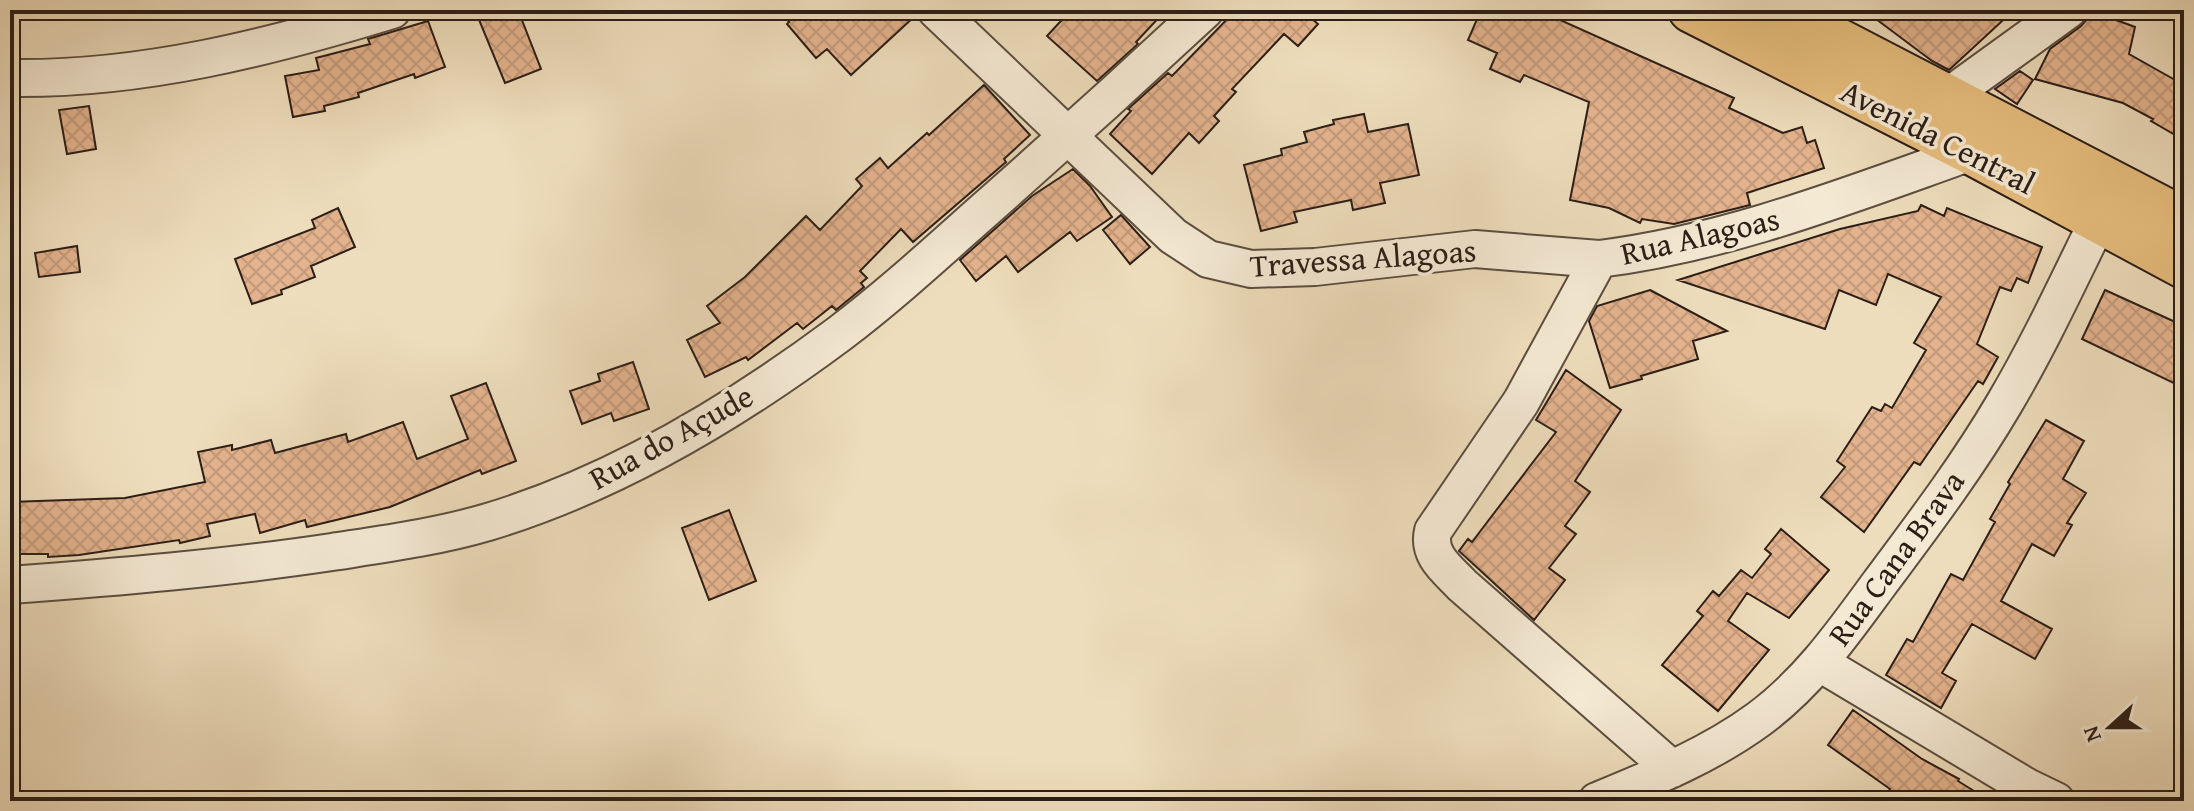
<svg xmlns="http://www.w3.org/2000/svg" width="2194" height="811" font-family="'Gentium Book Plus',serif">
<defs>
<pattern id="building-cross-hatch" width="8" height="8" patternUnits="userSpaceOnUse" patternTransform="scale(2)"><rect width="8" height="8" fill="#e4b48e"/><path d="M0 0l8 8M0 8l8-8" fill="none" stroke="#c49a7a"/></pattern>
</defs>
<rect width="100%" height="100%" fill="#eeddbc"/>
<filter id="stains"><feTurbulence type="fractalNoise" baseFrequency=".0025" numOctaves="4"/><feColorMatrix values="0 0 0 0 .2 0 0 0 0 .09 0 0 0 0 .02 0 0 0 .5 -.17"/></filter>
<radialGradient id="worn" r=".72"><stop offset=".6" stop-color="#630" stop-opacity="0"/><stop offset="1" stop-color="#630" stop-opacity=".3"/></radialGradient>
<path fill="url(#building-cross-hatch)" stroke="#2b1e17" stroke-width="2" d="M 475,10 L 518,10 L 541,69 L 505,83 Z
M 780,10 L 916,10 L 916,15 L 851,75 L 827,49 L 816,58 L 787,24 L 789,22 Z
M 1071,10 L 1166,10 L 1136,42 L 1138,44 L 1097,81 L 1047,36 Z
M 1236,10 L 1307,10 L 1304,12 L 1318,24 L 1298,46 L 1284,34 L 1232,89 L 1236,92 L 1214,116 L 1219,121 L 1199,143 L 1189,133 L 1152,174 L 1110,134 L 1131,111 L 1128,109 L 1168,73 L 1172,76 Z
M 1481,10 L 1538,10 L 1734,98 L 1729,108 L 1783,133 L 1802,127 L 1807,143 L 1815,140 L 1824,168 L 1747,193 L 1750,205 L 1674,224 L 1642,219 L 1640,223 L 1609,208 L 1570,200 L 1589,102 L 1524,75 L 1520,82 L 1490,69 L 1497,53 L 1468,40 Z
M 1864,10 L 2014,10 L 1949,70 L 1932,61 Z
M 2089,10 L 2135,27 L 2129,54 L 2184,85 L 2184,140 L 2151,121 L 2153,119 L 2123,103 L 2035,79 L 2050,49 L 2081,26 L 2087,19 Z
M 428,21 L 445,67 L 415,78 L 414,74 L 358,93 L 359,97 L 324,106 L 325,111 L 293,117 L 285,76 L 319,70 L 316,58 L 370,44 L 368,39 Z
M 2020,71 L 2033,80 L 2017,104 L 1995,89 Z
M 984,85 L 1030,135 L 1004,159 L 1006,162 L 913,242 L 901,229 L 860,271 L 867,278 L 861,283 L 864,287 L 836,310 L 832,306 L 803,329 L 797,323 L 748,360 L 746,357 L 705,377 L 687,340 L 720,323 L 707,306 L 745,277 L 806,216 L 820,230 L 862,186 L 856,179 L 880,158 L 888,168 L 927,133 L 929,135 Z
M 89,106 L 96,149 L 67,154 L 59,110 Z
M 1364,114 L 1368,132 L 1408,124 L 1419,175 L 1380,183 L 1385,203 L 1353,210 L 1351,200 L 1294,212 L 1297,222 L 1261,231 L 1244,165 L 1282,155 L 1281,149 L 1307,142 L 1304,132 L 1334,124 L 1333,120 Z
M 1073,169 L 1090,186 L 1112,217 L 1077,241 L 1070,232 L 1018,272 L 1006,256 L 976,281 L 960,260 L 1032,196 Z
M 1921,205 L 1944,216 L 1947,208 L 2042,247 L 2028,283 L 2017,278 L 2011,291 L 2000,287 L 1977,344 L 1998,357 L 1983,384 L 1978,381 L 1920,465 L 1914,462 L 1864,532 L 1821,497 L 1845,467 L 1837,461 L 1872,407 L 1881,411 L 1885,404 L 1892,408 L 1926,350 L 1914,343 L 1941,297 L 1888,274 L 1876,305 L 1839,290 L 1825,329 L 1678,280 L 1840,229 L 1918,211 Z
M 338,208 L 355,247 L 311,266 L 315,277 L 281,290 L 282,294 L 252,304 L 235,259 L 315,228 L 312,220 Z
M 1121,215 L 1150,247 L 1130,264 L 1103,230 Z
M 77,246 L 80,272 L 39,277 L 35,253 Z
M 1650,290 L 1727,331 L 1693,341 L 1698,359 L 1641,376 L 1642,379 L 1610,388 L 1589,321 L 1597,306 Z
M 2105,290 L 2184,326 L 2184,388 L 2082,339 Z
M 633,362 L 649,409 L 614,421 L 611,413 L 582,424 L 570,391 L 600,381 L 598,374 Z
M 1566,370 L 1621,410 L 1575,481 L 1590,492 L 1565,526 L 1576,534 L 1549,568 L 1565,580 L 1534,620 L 1459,551 L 1468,539 L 1472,542 L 1556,432 L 1536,420 Z
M 486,383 L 516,461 L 482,474 L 480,470 L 390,507 L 307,527 L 305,520 L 260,533 L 255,514 L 207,524 L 210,536 L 180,543 L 179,540 L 79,555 L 48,557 L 48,554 L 10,554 L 10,502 L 125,498 L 205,482 L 198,452 L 232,445 L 232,450 L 271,440 L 275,453 L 346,434 L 348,442 L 403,422 L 417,459 L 468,439 L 451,396 Z
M 2046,420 L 2084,441 L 2063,479 L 2086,493 L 2067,523 L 2072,525 L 2054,556 L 2032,544 L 2001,601 L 2052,629 L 2035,659 L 1972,624 L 1942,673 L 1956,681 L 1941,708 L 1886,675 L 1907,639 L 1913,642 L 1951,574 L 1963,580 L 1995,522 L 1990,519 L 2010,484 L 2008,482 Z
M 729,510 L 756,581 L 709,600 L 682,528 Z
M 1781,529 L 1829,570 L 1789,618 L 1747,593 L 1728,621 L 1769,650 L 1718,711 L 1662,665 L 1703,616 L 1697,611 L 1713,591 L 1719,596 L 1741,570 L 1752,578 L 1771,554 L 1765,549 Z
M 1853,710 L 1922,759 L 1959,779 L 1958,781 L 1990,801 L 1883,801 L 1890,789 L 1828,745 Z"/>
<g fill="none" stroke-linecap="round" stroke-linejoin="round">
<defs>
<path id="street" d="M 936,10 L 1173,236 L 1208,259 L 1251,269 L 1315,267 L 1475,249 L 1599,259
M 10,78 C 141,80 268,48 392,10
M 1946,98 L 2068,10
M 10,585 C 118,577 225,568 332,552 C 384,544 437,537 488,522 C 614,484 733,413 839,334 C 888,297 934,255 980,214 C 1056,147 1131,79 1205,10
M 1820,663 L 2027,787 L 2056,801
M 1672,769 L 1462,585 C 1447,569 1427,555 1433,531 L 1521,402 L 1599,259 C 1728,243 1849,195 1971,152
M 1597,801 C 1653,778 1710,755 1759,719 C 1809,682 1843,633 1879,584 C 1923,525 1967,467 2004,404 C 2039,345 2068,282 2098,221"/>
<path id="primary" d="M 1691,10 L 1971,152 L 2184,266
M 1779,10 L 2184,220"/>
</defs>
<use href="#street" stroke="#5c4e40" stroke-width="40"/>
<use href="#primary" stroke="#2b1e17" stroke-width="48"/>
<use href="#street" stroke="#f4e9d3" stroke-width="36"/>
<use href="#primary" stroke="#e7be7e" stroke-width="44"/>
</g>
<g text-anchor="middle" stroke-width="7" stroke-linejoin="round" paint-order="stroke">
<g font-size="32" fill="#2b1e17" stroke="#f4e9d3">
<text transform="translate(1938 137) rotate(27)" y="11">Avenida Central</text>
<text transform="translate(1700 236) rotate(-13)" y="11">Rua Alagoas</text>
<text transform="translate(1363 258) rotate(-4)" y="11">Travessa Alagoas</text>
<text transform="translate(671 437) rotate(-29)" y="11">Rua do Açude</text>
<text transform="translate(1896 558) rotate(-54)" y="11">Rua Cana Brava</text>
</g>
</g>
<rect width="2194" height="811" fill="none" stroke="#eeddbc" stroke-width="40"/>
<rect x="12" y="12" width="2170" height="787" fill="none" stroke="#2b1e17" stroke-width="4"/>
<rect x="20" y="20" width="2154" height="771" fill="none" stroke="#2b1e17" stroke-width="2"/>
<g transform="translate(2110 727) rotate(249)" stroke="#f4e9d3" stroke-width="6" paint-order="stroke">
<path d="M0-6L14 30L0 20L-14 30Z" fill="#2b1e17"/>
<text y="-12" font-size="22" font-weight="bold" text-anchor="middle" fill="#2b1e17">N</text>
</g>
<rect width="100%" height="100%" filter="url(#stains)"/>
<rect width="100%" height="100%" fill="url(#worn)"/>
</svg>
